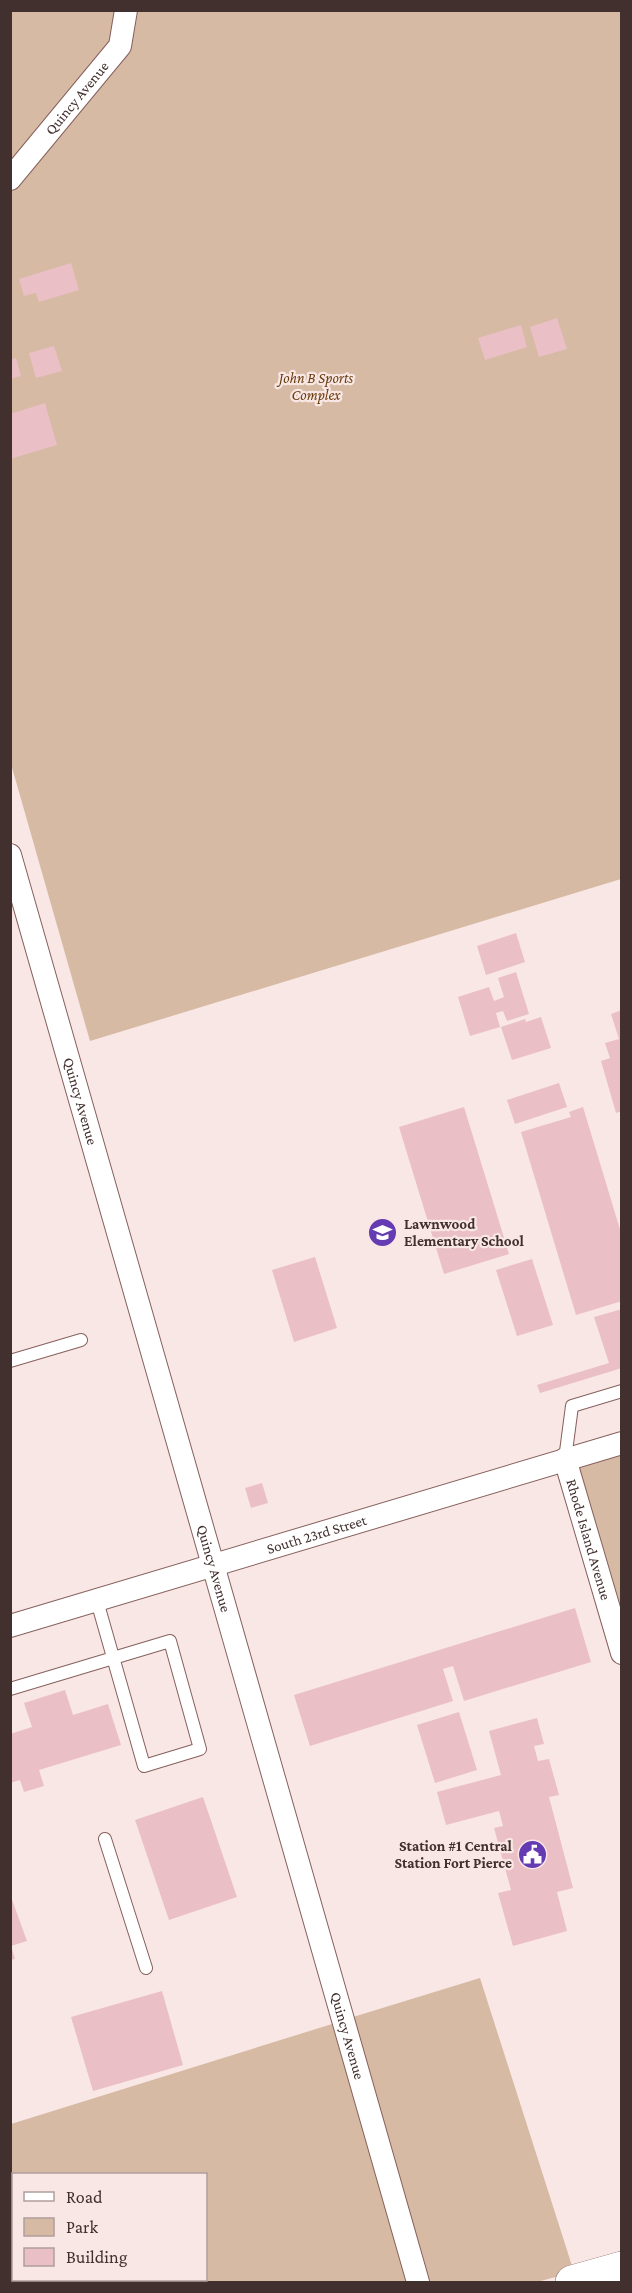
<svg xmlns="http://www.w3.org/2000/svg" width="632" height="2293" font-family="'Crimson Pro',serif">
<rect width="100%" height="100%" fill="#f9e7e5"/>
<path fill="#d6baa3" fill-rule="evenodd" d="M 11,11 L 621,11 L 621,879 L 90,1041 L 11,764 Z
M 621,1453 L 621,1614 L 579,1466 Z
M 480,1978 L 574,2272 L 537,2282 L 430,2282 L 353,2017 Z
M 332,2024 L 407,2282 L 11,2282 L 11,2124 ZM 14,2174 L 206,2174 L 206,2280 L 14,2280 Z"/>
<path fill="#eabfc6" d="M 71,263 L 79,290 L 39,302 L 36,293 L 24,296 L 19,279 Z
M 557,318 L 567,349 L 539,357 L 530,327 Z
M 521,325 L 527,347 L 485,360 L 478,338 Z
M 54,346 L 62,371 L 36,378 L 29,353 Z
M 16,358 L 21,376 L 10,379 L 10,360 Z
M 45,403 L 57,445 L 10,459 L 10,414 Z
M 516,933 L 525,962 L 486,975 L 477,946 Z
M 516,972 L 529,1014 L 507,1021 L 503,1011 L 496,1013 L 500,1027 L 470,1036 L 458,997 L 489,987 L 494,1001 L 504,997 L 498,978 Z
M 622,1010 L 622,1111 L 616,1113 L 601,1061 L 610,1058 L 605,1043 L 619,1039 L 611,1014 Z
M 541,1017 L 551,1048 L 512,1060 L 501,1027 L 525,1019 L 526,1022 Z
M 559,1083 L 567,1107 L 515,1124 L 507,1100 Z
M 464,1107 L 509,1254 L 444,1274 L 399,1127 Z
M 583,1107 L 622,1236 L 622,1301 L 576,1315 L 521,1132 L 571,1117 L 569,1112 Z
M 315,1257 L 337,1328 L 294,1342 L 272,1270 Z
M 532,1259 L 553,1325 L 517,1336 L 496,1270 Z
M 622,1309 L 622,1368 L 540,1393 L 537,1385 L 609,1363 L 594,1317 Z
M 262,1483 L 268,1503 L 251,1508 L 245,1488 Z
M 575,1608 L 591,1662 L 464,1701 L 453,1666 L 443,1669 L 453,1701 L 310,1746 L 294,1695 Z
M 65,1690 L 73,1715 L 108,1704 L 121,1745 L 39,1770 L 44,1786 L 24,1792 L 20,1780 L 10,1783 L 10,1734 L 32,1727 L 24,1703 Z
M 459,1712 L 477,1770 L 435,1783 L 417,1725 Z
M 537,1718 L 544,1744 L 534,1746 L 538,1761 L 549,1759 L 559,1795 L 549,1797 L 573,1888 L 557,1892 L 567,1931 L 513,1946 L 498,1893 L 511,1890 L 494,1828 L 503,1826 L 499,1811 L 446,1825 L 437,1792 L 501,1775 L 489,1731 Z
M 203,1797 L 237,1897 L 169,1920 L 135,1820 Z
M 10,1894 L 27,1941 L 11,1946 L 15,1959 L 10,1960 Z
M 162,1991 L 183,2065 L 93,2091 L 71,2017 Z"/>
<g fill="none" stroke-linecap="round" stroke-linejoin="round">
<defs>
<path id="lane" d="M 10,1361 L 81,1340
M 565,1459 L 572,1406 L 622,1391
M 10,1689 L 170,1641 L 200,1749 L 144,1766 L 97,1601
M 105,1839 L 146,1968"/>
<g id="street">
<path id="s1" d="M 10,179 L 120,46 L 126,10"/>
<path id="s2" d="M 10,855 L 418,2282"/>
<path id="s3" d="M 565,1459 L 622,1653"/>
<path id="s4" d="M 10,1626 L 622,1443"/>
</g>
<path id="primary" d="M 572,2282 L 622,2268"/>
</defs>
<use href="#lane" stroke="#86605d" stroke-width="14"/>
<use href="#street" stroke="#86605d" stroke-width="24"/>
<use href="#primary" stroke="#86605d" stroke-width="34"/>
<use href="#lane" stroke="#fff" stroke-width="12"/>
<use href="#street" stroke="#fff" stroke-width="22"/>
<use href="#primary" stroke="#fff" stroke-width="33"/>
</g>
<defs>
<symbol id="school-disc" viewBox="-11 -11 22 22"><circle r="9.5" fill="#643bb3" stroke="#f9e7e5"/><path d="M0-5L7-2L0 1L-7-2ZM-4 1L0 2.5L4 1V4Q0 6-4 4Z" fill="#fff"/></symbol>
<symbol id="civic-disc" viewBox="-11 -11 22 22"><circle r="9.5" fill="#643bb3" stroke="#f9e7e5"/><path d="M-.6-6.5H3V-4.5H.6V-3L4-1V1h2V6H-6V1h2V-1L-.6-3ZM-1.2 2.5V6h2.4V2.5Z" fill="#fff"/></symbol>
</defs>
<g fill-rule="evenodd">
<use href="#school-disc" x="366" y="1216" width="33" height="33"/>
<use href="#civic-disc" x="516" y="1838" width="33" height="33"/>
</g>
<g text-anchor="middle" stroke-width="4.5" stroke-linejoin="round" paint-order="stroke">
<g font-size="15" fill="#41302e" stroke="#f9e7e5">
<text dy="5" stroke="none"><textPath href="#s1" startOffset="105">Quincy Avenue</textPath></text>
<text dy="5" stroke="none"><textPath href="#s2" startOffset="256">Quincy Avenue</textPath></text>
<text dy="5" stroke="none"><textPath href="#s4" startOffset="320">South 23rd Street</textPath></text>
<text dy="5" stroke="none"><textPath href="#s3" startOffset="84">Rhode Island Avenue</textPath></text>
<text dy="5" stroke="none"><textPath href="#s2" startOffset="742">Quincy Avenue</textPath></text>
<text dy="5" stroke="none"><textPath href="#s2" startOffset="1228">Quincy Avenue</textPath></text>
</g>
<g font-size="15" font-style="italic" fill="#683c0c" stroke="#f9e7e5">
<text x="316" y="383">John B Sports<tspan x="316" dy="17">Complex</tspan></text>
</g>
<g font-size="15" font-weight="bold" fill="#41302e" stroke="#f9e7e5" text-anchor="start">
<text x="404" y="1229">Lawnwood<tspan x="404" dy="17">Elementary School</tspan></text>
<text x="512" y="1851" text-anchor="end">Station #1 Central<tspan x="512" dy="17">Station Fort Pierce</tspan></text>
</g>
</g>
<rect width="632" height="2293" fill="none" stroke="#41302e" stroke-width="24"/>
<rect x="12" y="2173" width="195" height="108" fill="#f9e7e5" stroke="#af9e9c" stroke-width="1.5"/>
<rect x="24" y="2192" width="30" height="9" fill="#ffffff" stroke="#af9e9c" stroke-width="1.5"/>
<text x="66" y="2203" font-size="18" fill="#41302e">Road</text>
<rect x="24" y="2218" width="30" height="18" fill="#d6baa3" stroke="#af9e9c" stroke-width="1.5"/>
<text x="66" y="2233" font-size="18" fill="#41302e">Park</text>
<rect x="24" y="2248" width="30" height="18" fill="#eabfc6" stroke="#af9e9c" stroke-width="1.5"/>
<text x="66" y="2263" font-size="18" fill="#41302e">Building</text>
</svg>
